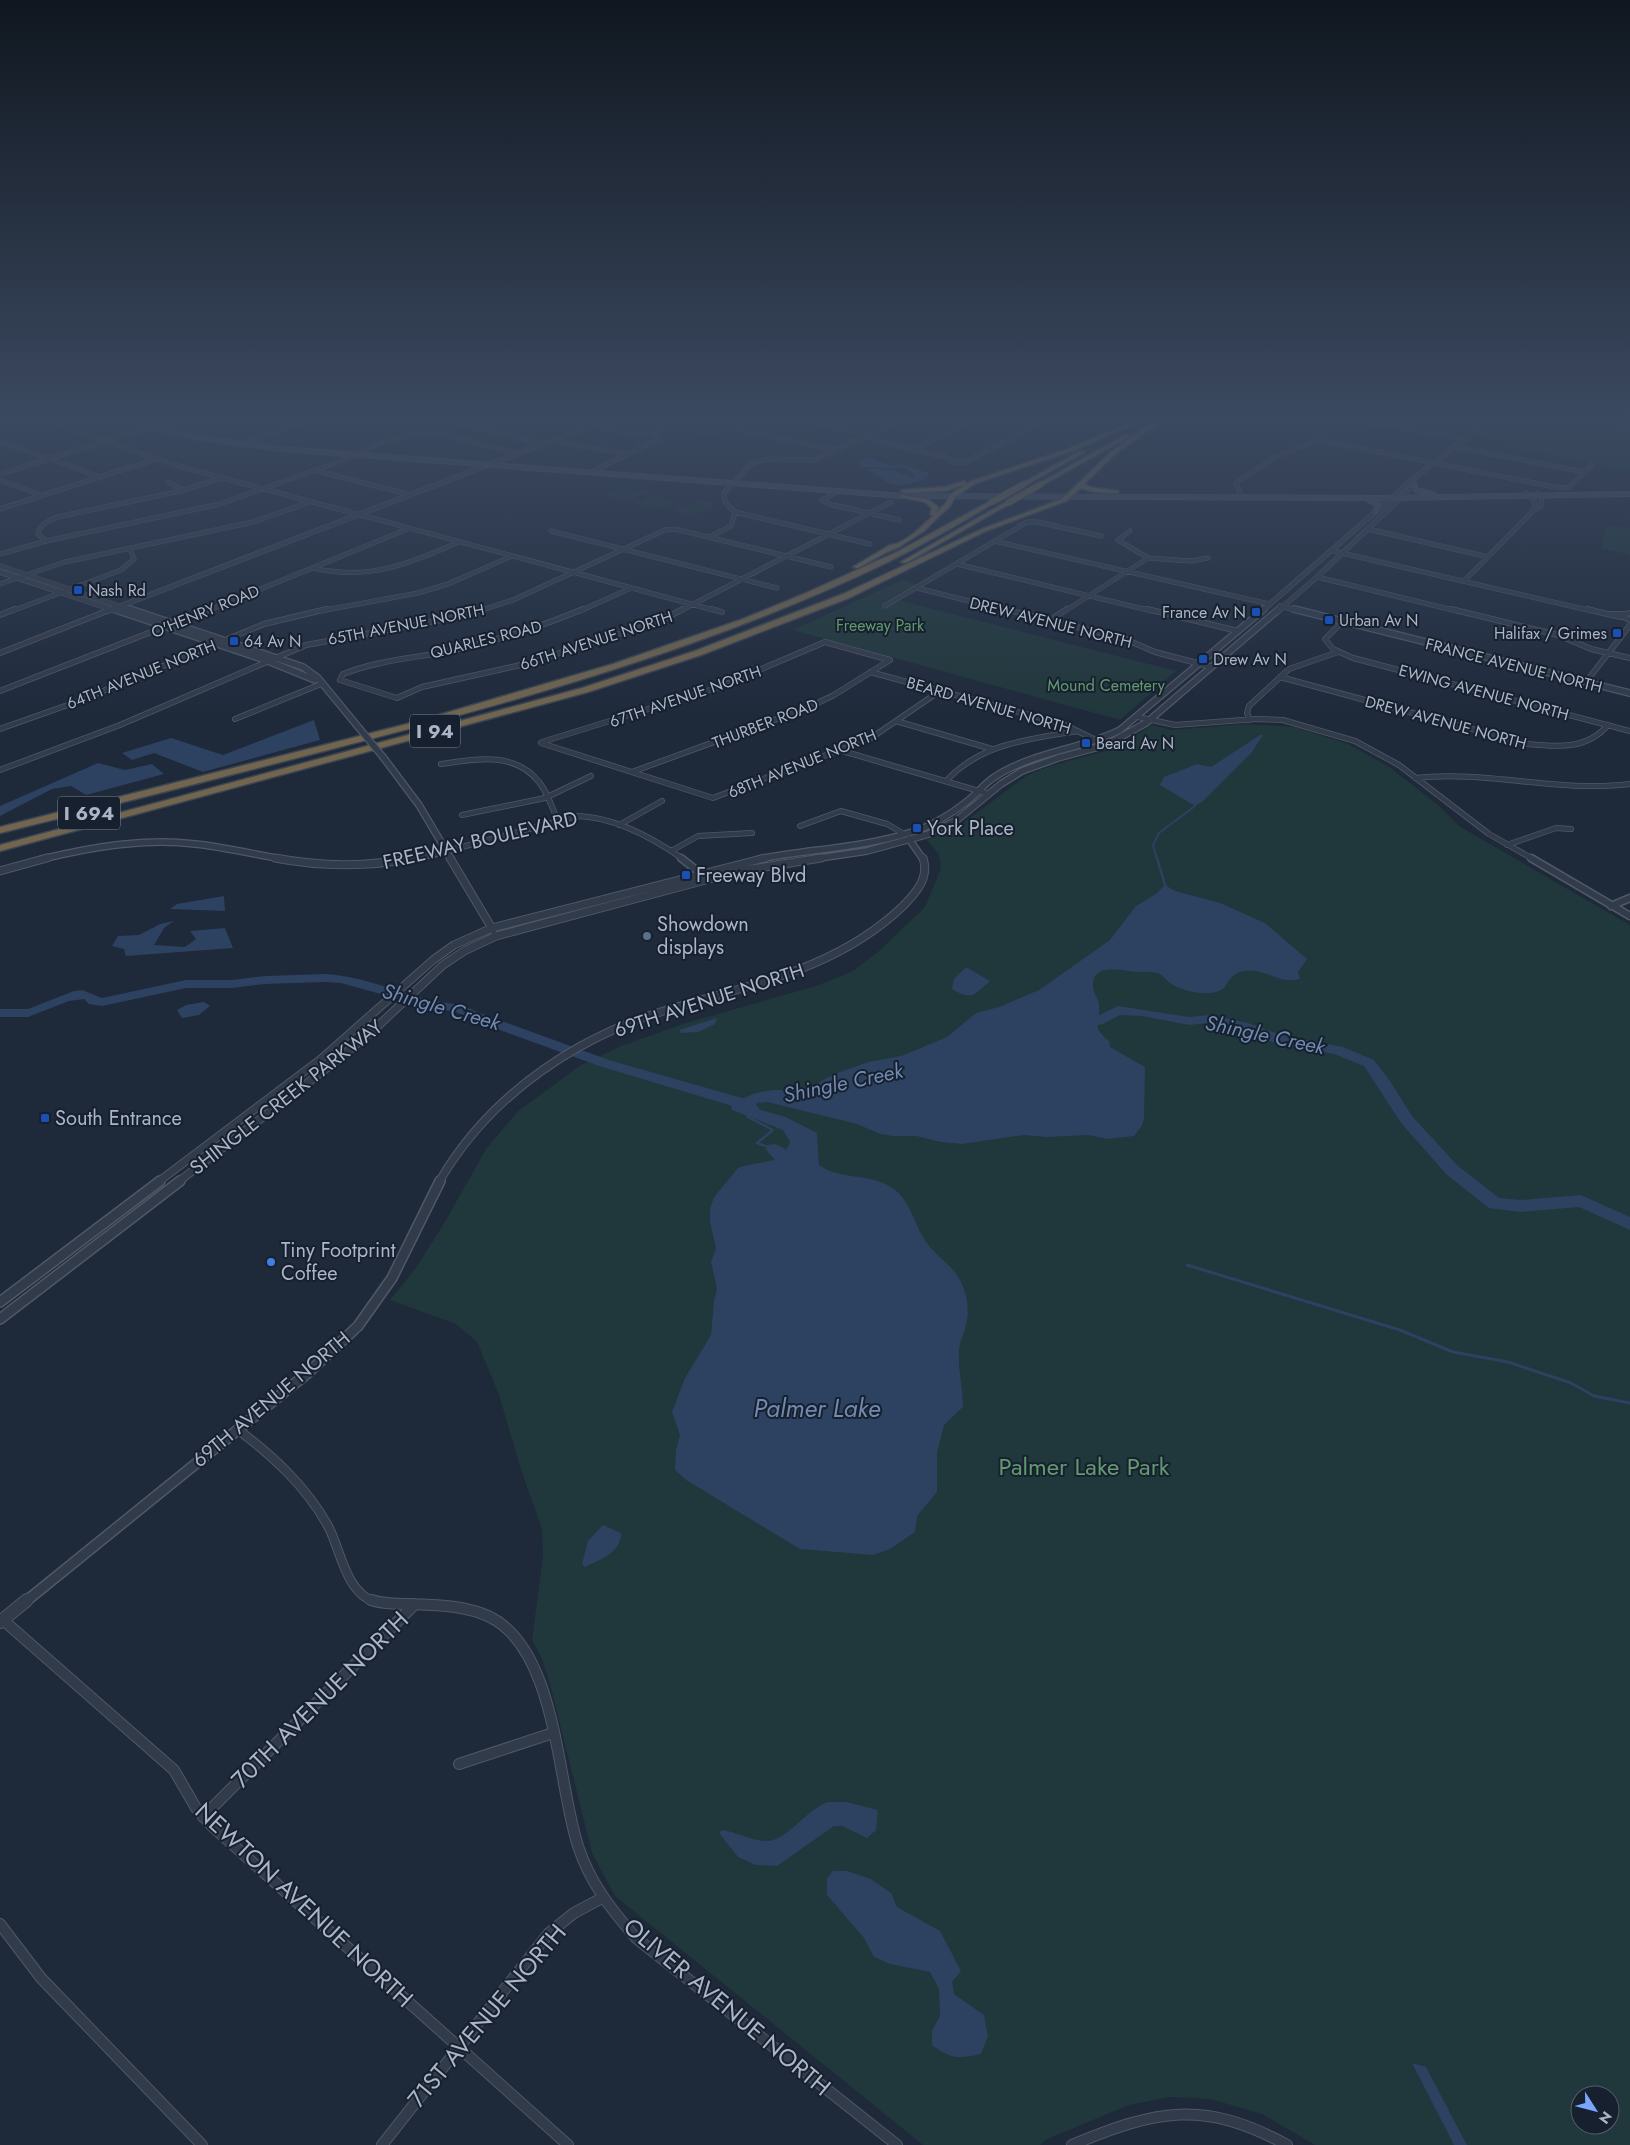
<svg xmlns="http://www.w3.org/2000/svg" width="1630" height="2145" font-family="Jost,sans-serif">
<rect width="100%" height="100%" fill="#1e293a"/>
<path fill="#20373b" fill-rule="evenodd" d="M 686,418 L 737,418 L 740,419 L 734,425 L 735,429 L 710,436 L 687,431 Z
M 1539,418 L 1575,418 L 1630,430 L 1630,471 L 1502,446 L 1506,441 L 1476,435 L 1488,426 L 1515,430 L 1521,427 L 1529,428 Z
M 617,489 L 648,491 L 648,493 L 627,501 L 603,494 Z
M 652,494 L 669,498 L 673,502 C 663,513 648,506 635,503 Z
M 700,500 L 714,503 L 713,507 C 699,513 690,515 675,511 Z
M 1607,525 L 1630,528 L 1630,555 L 1601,548 Z
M 902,580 L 918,585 L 894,599 L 1176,671 L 1120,720 L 793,630 Z
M 1245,724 L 1295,727 L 1348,744 L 1388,766 L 1437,804 L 1459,826 L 1630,925 L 1630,2145 L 1315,2145 L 1262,2114 L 1210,2099 L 1170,2097 L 1129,2105 L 1045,2140 L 1040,2145 L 923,2145 L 615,1896 L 592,1853 L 550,1684 L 542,1659 L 532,1640 L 543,1556 L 542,1529 L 521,1470 L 499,1395 L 477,1342 L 456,1324 L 390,1300 L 415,1269 L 443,1225 L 486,1149 L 518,1111 L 581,1065 L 621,1046 L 686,1023 L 816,986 L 853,971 L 879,951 L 925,907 L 941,868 L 939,855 L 927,840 L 959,826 L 1026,776 L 1047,767 L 1102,752 L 1125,742 L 1152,725 L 1171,730 ZM 1580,2095 L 1610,2095 L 1610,2125 L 1580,2125 Z"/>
<path fill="#2d4161" d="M 866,457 L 890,465 L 904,465 L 929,473 L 927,479 C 917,482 896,489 885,481 C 880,478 876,473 869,471 L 870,469 L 891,470 L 912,477 L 915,475 L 905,468 L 861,467 L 859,462 Z
M 314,720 L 320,740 L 203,772 L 154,753 L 132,760 L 122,753 L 171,738 L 223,755 Z
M 1260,735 L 1263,735 L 1252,752 L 1202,802 L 1195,806 L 1160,785 L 1164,777 L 1197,764 L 1211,767 Z
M 98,763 L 125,770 L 152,764 L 164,774 L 86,795 L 71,786 L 52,789 L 0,816 L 0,806 Z
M 1165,885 L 1175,891 L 1220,903 L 1265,923 L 1307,959 L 1298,972 L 1300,979 C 1279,985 1264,967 1244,971 C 1220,976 1236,995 1200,993 C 1191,992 1179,989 1171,984 C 1167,981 1164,976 1160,974 C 1153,971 1144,972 1137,972 C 1124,971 1092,962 1093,986 C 1093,992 1098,998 1099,1004 C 1101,1024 1090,1026 1109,1041 L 1110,1047 L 1145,1067 L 1144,1119 L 1142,1126 L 1134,1136 L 1108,1139 L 1088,1135 L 1047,1137 L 1024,1135 L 962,1144 L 941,1142 L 916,1136 L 893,1136 L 880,1134 L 857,1124 L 767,1102 L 757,1103 L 756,1105 L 761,1110 L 786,1117 L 817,1133 L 819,1165 C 840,1180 869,1173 891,1187 C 909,1198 913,1220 923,1237 C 932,1254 951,1263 960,1280 C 967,1293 970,1311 966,1325 C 964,1334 960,1341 959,1350 C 958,1370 963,1388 963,1407 L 944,1425 L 937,1453 L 937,1492 L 917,1516 L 915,1532 L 890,1549 L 873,1555 L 800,1549 L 686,1480 L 675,1470 L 676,1450 L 680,1435 L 672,1412 L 685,1378 L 711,1335 L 714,1301 L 717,1289 L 711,1262 L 716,1248 L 710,1222 L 710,1209 L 714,1197 L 738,1168 C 758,1160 781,1167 790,1142 L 783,1130 L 732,1110 L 731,1106 C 743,1096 765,1089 780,1090 C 791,1091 799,1094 811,1092 L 821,1081 L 835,1074 L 868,1062 L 901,1056 L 916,1050 L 947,1037 L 976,1013 L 999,1007 L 1039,990 L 1110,940 L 1136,906 L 1157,893 Z
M 224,896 L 225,911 L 170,909 L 177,904 Z
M 174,921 L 164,928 L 154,945 L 185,947 L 196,939 L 190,931 L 225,928 L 233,948 L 126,956 L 124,949 L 112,946 L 118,936 L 139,935 L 160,924 Z
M 966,967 L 990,981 C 974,995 972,1001 952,989 L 954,979 Z
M 204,1002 L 210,1006 L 199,1015 L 182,1018 L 177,1010 L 186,1005 Z
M 717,1018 L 715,1024 L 698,1032 L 681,1033 L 679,1030 Z
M 603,1525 L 621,1533 C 621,1553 600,1560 585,1567 L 582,1564 L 588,1541 Z
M 828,1802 L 846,1802 L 878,1810 L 876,1830 L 867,1838 L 842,1826 L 834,1826 L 777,1866 L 756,1865 L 738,1857 L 719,1833 L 722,1830 C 737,1832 751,1841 767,1841 C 787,1841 806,1809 828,1802 Z
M 833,1871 L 847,1871 L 871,1879 L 891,1893 L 897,1907 L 940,1931 L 961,1971 L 952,1982 L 954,1994 L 984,2015 L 988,2036 L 981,2054 C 959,2059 950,2059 932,2045 L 932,2031 L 940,2016 L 939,1989 L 930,1972 L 890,1964 L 874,1957 L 864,1938 L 827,1895 L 827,1878 Z
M 1412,2063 L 1426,2067 L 1467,2145 L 1454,2145 Z"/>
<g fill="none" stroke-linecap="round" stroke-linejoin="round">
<path stroke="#2d4161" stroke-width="2" d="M 1157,859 L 1153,845 L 1159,833 L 1195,806"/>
<path stroke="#2d4161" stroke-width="2.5" d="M 1157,858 L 1165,885
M 747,1114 L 748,1117 L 773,1130 L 757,1143 L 774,1149"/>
<path stroke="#2d4161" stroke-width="3" d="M 1187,1265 L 1400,1330 L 1453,1352 L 1508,1362 L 1571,1383 L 1594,1396 L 1630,1403"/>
<path fill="#2d4161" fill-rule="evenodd" d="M 325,974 C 363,976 399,993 437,1001 C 455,1005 460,1003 477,1012 L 609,1060 L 749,1100 L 752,1104 L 749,1108 L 739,1108 L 599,1066 L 467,1018 L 454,1011 L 438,1010 L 341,983 L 325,982 L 265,984 L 232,988 L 186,988 L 102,1006 L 89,1004 L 84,999 L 69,1001 L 28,1017 L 0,1017 L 0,1009 L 28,1009 L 74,991 L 82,990 L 102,998 L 186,980 L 232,980 L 265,976 Z
M 1118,1006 L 1189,1017 L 1210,1015 L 1248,1023 L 1281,1035 L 1343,1047 L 1374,1060 L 1390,1081 L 1412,1116 L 1458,1166 L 1499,1198 L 1520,1200 L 1581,1195 L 1630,1217 L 1630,1230 L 1579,1207 L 1520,1212 L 1489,1208 L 1446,1174 L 1401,1123 L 1364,1066 L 1334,1054 L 1278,1044 L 1239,1030 L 1210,1023 L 1189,1025 L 1142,1016 L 1120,1015 L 1103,1024 L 1077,1030 L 1070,1026 L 1072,1023 L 1093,1018 Z
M 834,1081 L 839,1083 L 842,1086 L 839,1089 L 784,1101 L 776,1096 L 784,1091 Z
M 774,1144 C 787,1147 797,1159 802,1171 L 800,1175 L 788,1175 C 782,1164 772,1159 766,1149 L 768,1145 Z"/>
<defs>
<path id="minor-far4" d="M 37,418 L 175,465 L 717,611
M 273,418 L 296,425
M 437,418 L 543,444
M 744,418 L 737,425 L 744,431 L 835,450
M 793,418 L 857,432 L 886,443 L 946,457 L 952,462 L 966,462 L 1049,418
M 1346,418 L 1465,439
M 1440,418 L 1482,425
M 1581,418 L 1630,429
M 0,423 L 16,418
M 594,425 L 624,432 L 658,433
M 483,428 L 509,418
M 0,441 L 100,477
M 552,441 L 627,454
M 240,444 L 314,418
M 1455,447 L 1584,472
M 913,450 L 977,418
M 595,470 L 655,441 L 659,430 L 657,418
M 317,471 L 411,495
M 0,474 L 150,427 L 166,418
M 0,480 L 41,495
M 168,482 L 183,490
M 837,492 L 822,500 L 829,504 L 899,520
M 1526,493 L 1535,502 L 1534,510
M 1241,497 L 1236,483 L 1275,457 L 1318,440 L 1560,488 L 1569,487 L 1592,465
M 0,509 L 156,459
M 735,512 L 870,544
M 1368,529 L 1488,557
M 551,531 L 777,588
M 1130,531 L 1118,540 L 1148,558 L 1191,561 L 1208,558
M 709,537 L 731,526 L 735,512 L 725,502 L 724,493 L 752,463 L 770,459 L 814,460 L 904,418
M 46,541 L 38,534 C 39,524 49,521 57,517 L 181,491 L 221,478
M 994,541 L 1269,604
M 1333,551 L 1592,611
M 0,554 L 46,541 L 220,504 L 358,455 L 372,446 L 419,431 L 459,438 L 517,454
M 957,564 L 1152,611
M 313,568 C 368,581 409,564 459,542
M 1317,577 L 1457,611
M 1464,581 L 1534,510 L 1541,506 L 1542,497 L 1538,493
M 0,584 L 65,562 L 253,522 L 310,502
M 917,588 L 1009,611
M 885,606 L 1027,522 L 1037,522 L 1101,536
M 12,611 L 121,570 L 134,559 L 130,548
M 109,611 L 113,609
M 207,611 L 410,528
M 320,611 L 418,593 L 448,584 L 512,556
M 479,611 L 513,600 L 665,530 L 675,529 L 831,567
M 580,611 L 631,588
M 680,611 L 891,502
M 1065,611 L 1148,558"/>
<path id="minor-far3" d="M 583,609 C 543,626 501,639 459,649 C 420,658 381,659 343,674 L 340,680 L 397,698 L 422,687 L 525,664 L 660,621 L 683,609
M 712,609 L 722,612
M 1004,609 L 1125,639 L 1155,652 L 1212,667
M 1147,609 L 1238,631
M 1451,609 L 1558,635 L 1591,649 L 1630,658
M 1587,609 L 1607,614
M 1630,613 L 1620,615 L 1630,620
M 1621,614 L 1607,614 L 1621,617
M 0,615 L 15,609
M 1050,620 L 1067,609
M 1342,622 L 1325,639 L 1333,649 L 1353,658 L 1630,731
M 0,653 L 112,609
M 870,672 L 1063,724 L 1106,745
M 1280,677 L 1527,744 C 1557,747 1587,750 1608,725
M 1586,682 L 1630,625
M 0,691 L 210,609
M 1138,717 L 1175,725 L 1256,719 L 1283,720 L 1355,741 L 1399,765 L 1489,834 L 1533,859
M 235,719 L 321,684
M 1250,720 L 1247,713 L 1249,706 L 1289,669 L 1338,652
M 896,721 L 992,749
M 0,729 L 79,701 L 264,624 L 327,609
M 542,742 L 719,687 L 825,642 L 890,660
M 541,743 L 713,798 L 871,738 L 940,691
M 839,750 L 989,794
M 441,764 C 475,759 515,751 539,782 C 548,793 552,808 558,821
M 0,770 L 120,725 L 306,645 L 458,617 L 483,609
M 632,772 L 807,708 L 834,695 L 890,660
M 1415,778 C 1487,770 1558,793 1630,784
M 946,781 C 981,743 1030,739 1078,731
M 462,815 L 545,798 L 591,776
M 619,825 L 662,801
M 800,826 L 841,811 L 887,824 L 904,834
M 1507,845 L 1556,828 L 1571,829
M 447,851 L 577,816 C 615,817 653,838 683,859
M 671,851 L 698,836 L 752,833"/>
<path id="minor-far2" d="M 681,858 L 704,876
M 1531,858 L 1630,916
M 1611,906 L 1630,898"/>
<path id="minor-far1" d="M 237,1429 C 273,1456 306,1486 328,1526 C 341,1550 345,1592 375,1602"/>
<path id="minor" d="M 371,1600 C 383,1604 396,1604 408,1604 C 435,1605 465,1605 490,1617 C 557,1650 557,1782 578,1846 C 590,1883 611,1909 636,1938 L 897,2145
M 3,1620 L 174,1770 L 196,1808 L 212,1826 L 568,2145
M 459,1764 L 553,1733
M 203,1817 L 415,1604
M 0,1924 L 41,1978 L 202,2145
M 382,2145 L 549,1933 L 574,1913 L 602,1898
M 1072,2145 C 1156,2110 1203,2099 1287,2145"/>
<path id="tertiary-far4" d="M 0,566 L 134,611
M 0,572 L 116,611
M 1280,606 L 1299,611
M 113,609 L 610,418
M 1262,611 L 1413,479 L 1491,418
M 1278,611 L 1317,577 L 1412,487"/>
<path id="tertiary-far3" d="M 113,609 L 268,661 L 315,680
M 130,609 L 303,667 L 318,678 L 359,728
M 1294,609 L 1630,693
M 383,757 L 419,805 L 451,859
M 909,839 L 923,859
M 42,859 C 92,847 143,838 195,844 C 224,847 253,854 282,859
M 408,859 L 447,851
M 759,859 C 810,849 862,848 912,832 C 929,827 950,815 965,803 C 975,796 983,785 993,778 C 1031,752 1080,750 1120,730 L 1264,609
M 813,859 L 867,851 L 929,834 L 957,820 L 1001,784 L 1022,771 L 1058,758 L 1106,745 L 1146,723 L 1279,609"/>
<path id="tertiary-far2" d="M 275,858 C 322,867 368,867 415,858
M 450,858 L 493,930
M 0,871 L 47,858
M 158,1182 L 321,1059 L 433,960 L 454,945 L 492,928 L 765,858
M 178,1182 L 336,1061 L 380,1024 L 443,965 L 464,951 L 496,936 L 739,871 L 821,858
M 439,1182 C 472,1125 521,1080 579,1047 C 601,1035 624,1024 648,1016 C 738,986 830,975 902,907 C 915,894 930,878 923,858"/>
<path id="tertiary-far1" d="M 0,1302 L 160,1181
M 0,1319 L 180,1181
M 25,1602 L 309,1372 L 358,1326 L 392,1278 L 440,1181"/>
<path id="tertiary" d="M 0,1622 L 27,1600"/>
<path id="secondary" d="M 116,418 L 201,438 L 281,449 L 903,496 L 1385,498 L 1630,494
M 1414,484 L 1416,490 L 1433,494
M 1369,500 L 1379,505 L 1375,512"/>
<path id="motorway" d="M 1159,418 L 1166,418 L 1115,454 L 1085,483 L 1085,485 L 1094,488 L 1118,491 L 1118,493 L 1093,492 L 1081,488 L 1066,501 L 986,531 L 849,598 L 701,655 L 588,692 L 0,851 L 0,845 L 582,688 L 695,651 L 843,594 L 982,529 L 1062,499 L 1111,452 Z
M 1139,419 L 1144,420 L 1072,451 L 976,483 L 955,497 L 950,506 L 924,531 L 899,547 L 887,552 L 858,568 L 853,567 L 890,545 C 905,544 922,526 933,516 L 930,514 L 932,508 L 925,502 L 901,497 L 901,495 L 929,500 L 938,507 L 937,512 L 945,504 L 950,495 L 966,484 L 946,491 L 904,493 L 901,491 L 902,490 L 945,487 L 964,481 L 966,482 L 966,484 L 972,481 L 1068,449 Z
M 1125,435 L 1130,436 L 1043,485 L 1038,484 Z
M 1080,451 L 1085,452 L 1026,485 L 1021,484 Z
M 992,500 L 995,502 L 994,503 C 959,524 924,544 888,562 C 710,648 518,701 328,750 C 219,778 109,806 0,833 L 0,827 L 415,722 L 613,664 L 743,619 L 806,593 L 899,551 Z
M 1006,502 L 1011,503 L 906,563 L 901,562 Z"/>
</defs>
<use href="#minor-far4" stroke="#4f5868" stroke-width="5"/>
<use href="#minor-far3" stroke="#4f5868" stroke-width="6"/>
<use href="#minor-far2" stroke="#4f5868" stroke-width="9"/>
<use href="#minor-far1" stroke="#4f5868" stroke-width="10"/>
<use href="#minor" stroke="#4f5868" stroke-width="12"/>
<use href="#tertiary-far4" stroke="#4f5868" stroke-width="5.5"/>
<use href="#tertiary-far3" stroke="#4f5868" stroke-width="8"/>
<use href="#tertiary-far2" stroke="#4f5868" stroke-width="9"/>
<use href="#tertiary-far1" stroke="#4f5868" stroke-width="12"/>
<use href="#tertiary" stroke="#4f5868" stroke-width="14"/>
<use href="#secondary" stroke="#4f5868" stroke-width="6"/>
<use href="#motorway" stroke="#3c4554" stroke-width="3"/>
<use href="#minor-far4" stroke="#323b4a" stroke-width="4"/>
<use href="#minor-far3" stroke="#323b4a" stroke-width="4.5"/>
<use href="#minor-far2" stroke="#323b4a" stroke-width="6"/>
<use href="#minor-far1" stroke="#323b4a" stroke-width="8"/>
<use href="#minor" stroke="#323b4a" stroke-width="10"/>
<use href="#tertiary-far4" stroke="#323b4a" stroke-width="4.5"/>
<use href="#tertiary-far3" stroke="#323b4a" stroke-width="5.5"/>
<use href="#tertiary-far2" stroke="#323b4a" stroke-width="7"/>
<use href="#tertiary-far1" stroke="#323b4a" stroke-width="9"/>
<use href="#tertiary" stroke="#323b4a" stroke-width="12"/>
<use href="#secondary" stroke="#3f495e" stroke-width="5"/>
<use href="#motorway" fill="#71654e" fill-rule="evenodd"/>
<defs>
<path id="tertiary-bridge" d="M 359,728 L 383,757"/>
<path id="motorway-bridge" d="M 992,502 L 1024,484
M 1008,503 L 1041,484"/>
</defs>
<use href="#tertiary-bridge" stroke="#4f5868" stroke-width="8" stroke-linecap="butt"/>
<use href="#motorway-bridge" stroke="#3c4554" stroke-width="8" stroke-linecap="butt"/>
<use href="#tertiary-bridge" stroke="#323b4a" stroke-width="5.5"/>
<use href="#motorway-bridge" stroke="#71654e" stroke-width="6"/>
</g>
<linearGradient id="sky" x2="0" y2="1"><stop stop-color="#101720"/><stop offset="0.58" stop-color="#3b4960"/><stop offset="1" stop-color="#3b4960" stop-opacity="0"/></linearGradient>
<rect width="1630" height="719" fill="url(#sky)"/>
<g fill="#1a4fb4" stroke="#17202e" stroke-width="2">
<rect x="73" y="585" width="10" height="10" rx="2.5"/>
<rect x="1251" y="607" width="10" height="10" rx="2.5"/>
<rect x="1324" y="615" width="10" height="10" rx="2.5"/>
<rect x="1612" y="628" width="10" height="10" rx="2.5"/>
<rect x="229" y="636" width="10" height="10" rx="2.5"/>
<rect x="1198" y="654" width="10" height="10" rx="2.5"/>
<rect x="1081" y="738" width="10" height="10" rx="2.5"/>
<rect x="912" y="823" width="10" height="10" rx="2.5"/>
<rect x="681" y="870" width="10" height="10" rx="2.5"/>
<rect x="40" y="1113" width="10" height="10" rx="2.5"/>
</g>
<circle fill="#5c6f8a" stroke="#17202e" stroke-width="2" cx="647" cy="936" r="5"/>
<circle fill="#3f7fe0" stroke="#17202e" stroke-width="2" cx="271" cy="1262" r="5"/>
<g text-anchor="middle" stroke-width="4" stroke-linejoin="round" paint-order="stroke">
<g font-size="16" fill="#acb5c7" stroke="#17202e" text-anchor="start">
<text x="88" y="596">Nash Rd</text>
<text x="1246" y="618" text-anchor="end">France Av N</text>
<text x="1339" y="626">Urban Av N</text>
<text x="1607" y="639" text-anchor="end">Halifax / Grimes</text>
<text x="244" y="647">64 Av N</text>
<text x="1213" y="665">Drew Av N</text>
<text x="1096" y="749">Beard Av N</text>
</g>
<g font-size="16" fill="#acb5c7" stroke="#17202e">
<text transform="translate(205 611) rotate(-22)" y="6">O'HENRY ROAD</text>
<text transform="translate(1051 622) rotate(14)" y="6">DREW AVENUE NORTH</text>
<text transform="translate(406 624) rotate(-11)" y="6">65TH AVENUE NORTH</text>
<text transform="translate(486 639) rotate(-14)" y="6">QUARLES ROAD</text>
<text transform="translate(596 640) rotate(-18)" y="6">66TH AVENUE NORTH</text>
<text transform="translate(1514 665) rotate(14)" y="6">FRANCE AVENUE NORTH</text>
<text transform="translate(141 674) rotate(-22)" y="6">64TH AVENUE NORTH</text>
<text transform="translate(1484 692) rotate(15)" y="6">EWING AVENUE NORTH</text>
<text transform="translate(685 696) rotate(-19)" y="6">67TH AVENUE NORTH</text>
<text transform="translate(989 705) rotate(16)" y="6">BEARD AVENUE NORTH</text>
<text transform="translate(1446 722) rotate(15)" y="6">DREW AVENUE NORTH</text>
<text transform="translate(765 723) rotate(-21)" y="6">THURBER ROAD</text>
<text transform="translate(802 763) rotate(-22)" y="6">68TH AVENUE NORTH</text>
</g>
<g font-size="16" fill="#619a70" stroke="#17202e">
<text x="880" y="631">Freeway Park</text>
<text x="1106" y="691">Mound Cemetery</text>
</g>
<g fill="#17202e" stroke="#7f8899" stroke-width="1">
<rect x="410" y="714.5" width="50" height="33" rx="4"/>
<rect x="58" y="796.5" width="62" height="33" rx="4"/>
</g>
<g font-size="19" font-weight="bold" fill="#acb5c7">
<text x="435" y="738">I 94</text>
<text x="89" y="820">I 694</text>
</g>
<g font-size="20" fill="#acb5c7" stroke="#17202e" text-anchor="start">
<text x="927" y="835">York Place</text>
<text x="696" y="882">Freeway Blvd</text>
<text x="657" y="931">Showdown<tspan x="657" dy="23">displays</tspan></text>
<text x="55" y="1125">South Entrance</text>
<text x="281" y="1257">Tiny Footprint<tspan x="281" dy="23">Coffee</tspan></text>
</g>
<g font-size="20" fill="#acb5c7" stroke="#17202e">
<text transform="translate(480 840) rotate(-13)" y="7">FREEWAY BOULEVARD</text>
<text transform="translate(709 1000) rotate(-18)" y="7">69TH AVENUE NORTH</text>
<text transform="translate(286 1097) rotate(-38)" y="7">SHINGLE CREEK PARKWAY</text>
<text transform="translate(271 1399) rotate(-40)" y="7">69TH AVENUE NORTH</text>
</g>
<g font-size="21" font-style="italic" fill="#708ab2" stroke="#17202e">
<text transform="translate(441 1007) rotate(16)" y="7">Shingle Creek</text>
<text transform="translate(1265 1035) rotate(12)" y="7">Shingle Creek</text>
<text transform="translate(843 1083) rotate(-12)" y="7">Shingle Creek</text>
</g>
<g font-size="24" fill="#619a70" stroke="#17202e">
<text x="1084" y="1475">Palmer Lake Park</text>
</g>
<g font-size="24" fill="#acb5c7" stroke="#17202e">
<text transform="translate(320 1700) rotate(-45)" y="8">70TH AVENUE NORTH</text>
<text transform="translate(304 1905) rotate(43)" y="8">NEWTON AVENUE NORTH</text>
<text transform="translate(727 2007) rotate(40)" y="8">OLIVER AVENUE NORTH</text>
<text transform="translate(487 2016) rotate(-50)" y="8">71ST AVENUE NORTH</text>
</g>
<g font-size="25" font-style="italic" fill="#708ab2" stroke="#17202e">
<text x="817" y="1417">Palmer Lake</text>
</g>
</g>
<g transform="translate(1595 2110) rotate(126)"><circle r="24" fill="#17202e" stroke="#535c6b"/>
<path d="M0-4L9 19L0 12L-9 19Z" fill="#79a7ff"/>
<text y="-8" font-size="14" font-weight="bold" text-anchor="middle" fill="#acb5c7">N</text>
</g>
</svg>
